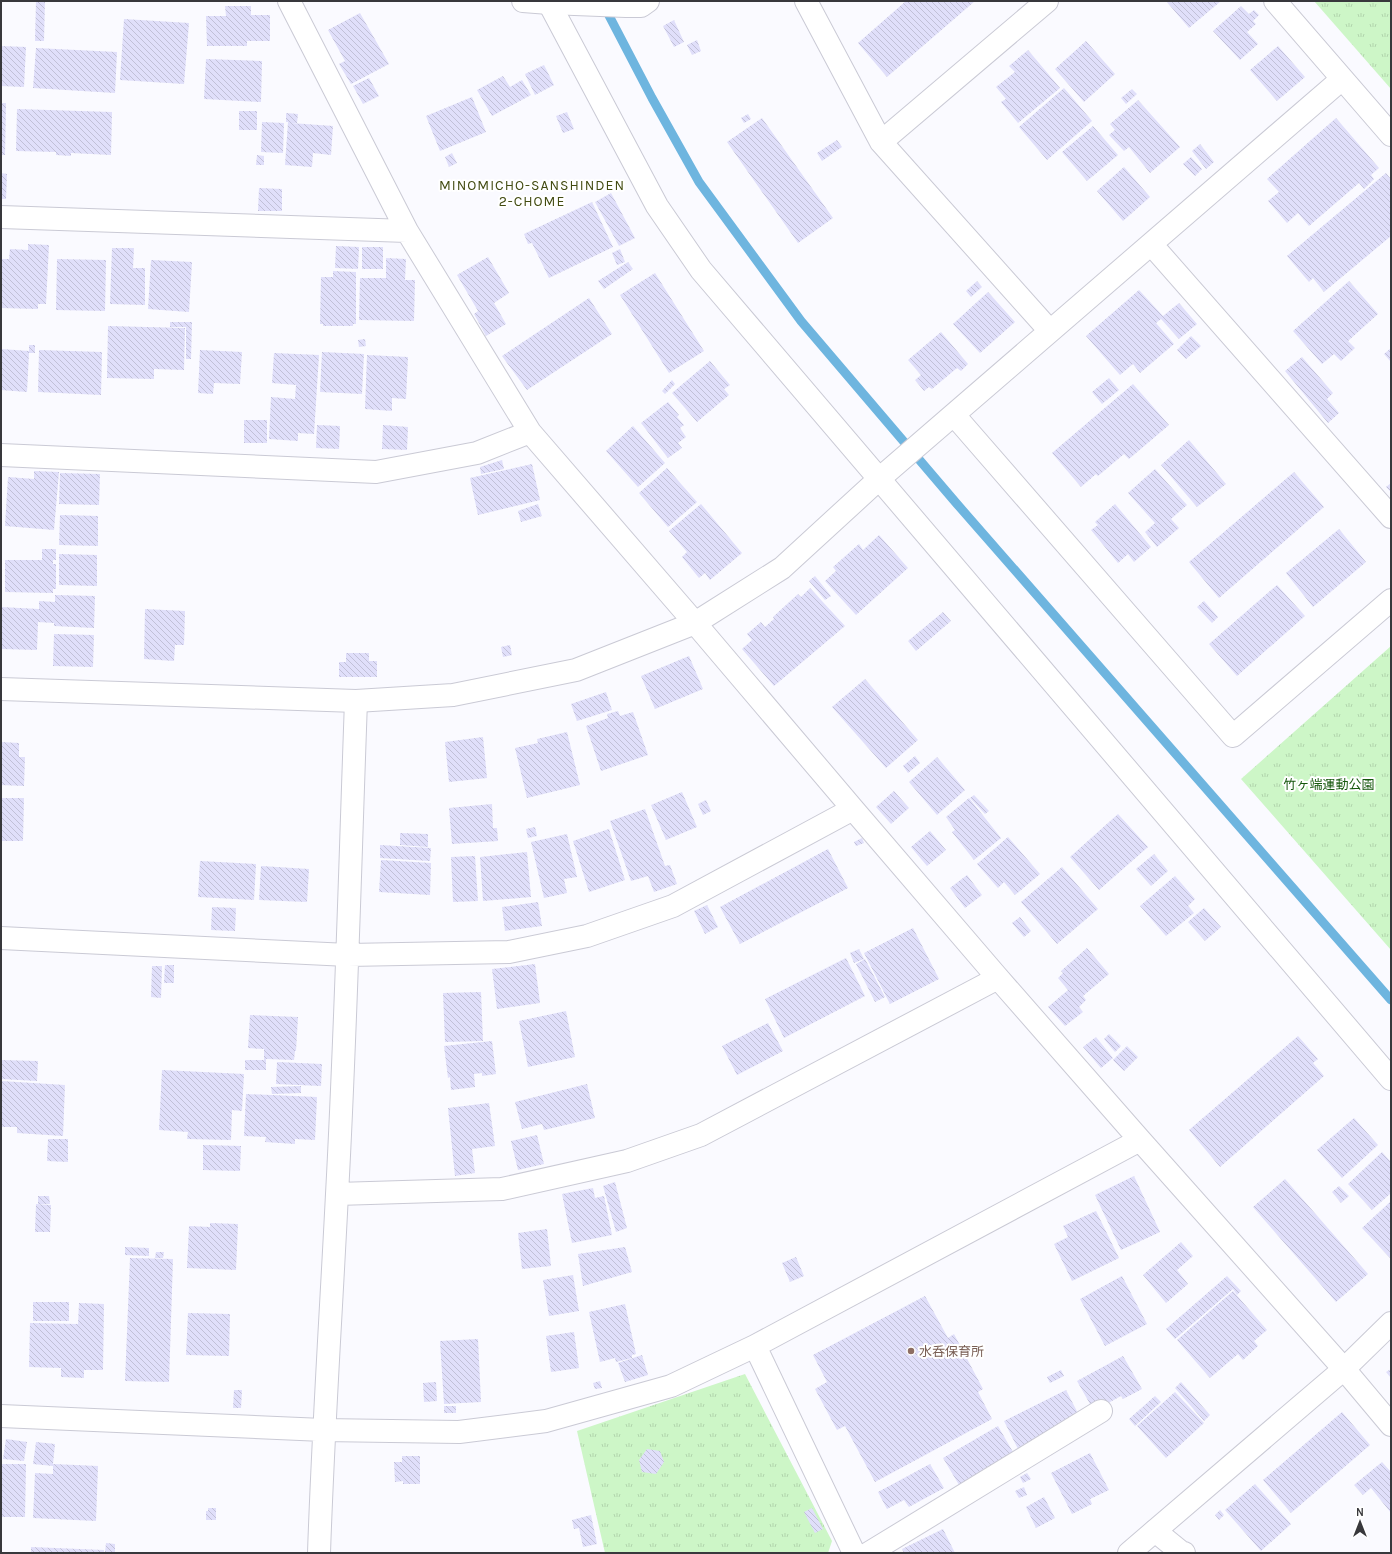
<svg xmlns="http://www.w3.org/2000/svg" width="1392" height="1554" font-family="Karla,'Noto Sans JP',sans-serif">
<defs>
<pattern id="grass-tufts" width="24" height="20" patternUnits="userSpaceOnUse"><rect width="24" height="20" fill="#cdf6c7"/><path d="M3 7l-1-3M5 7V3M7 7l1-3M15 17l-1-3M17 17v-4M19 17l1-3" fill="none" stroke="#b1d4ac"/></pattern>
<pattern id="building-back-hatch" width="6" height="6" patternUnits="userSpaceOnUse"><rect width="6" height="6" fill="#e0dffa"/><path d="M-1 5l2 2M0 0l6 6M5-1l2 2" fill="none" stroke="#c1c0d7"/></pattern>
</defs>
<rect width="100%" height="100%" fill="#fafaff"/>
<path fill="url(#grass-tufts)" d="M 1314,1 L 1391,1 L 1391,89 Z
M 1391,646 L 1391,950 L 1241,779 Z
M 745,1374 L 832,1541 L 828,1553 L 605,1553 L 577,1431 Z"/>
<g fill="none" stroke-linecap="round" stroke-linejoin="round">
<path stroke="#6eb5df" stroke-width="9" d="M 604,6 L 652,98 L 699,182 L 801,321 L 957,504 L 1391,1000"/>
</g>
<path fill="url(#building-back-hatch)" d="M 36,1 L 45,1 L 44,41 L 35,41 Z
M 906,1 L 975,1 L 887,77 L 858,43 Z
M 1166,1 L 1221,1 L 1189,28 Z
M 225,6 L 251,6 L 251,15 L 270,15 L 270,41 L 247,41 L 247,46 L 207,46 L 206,16 L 226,16 Z
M 1241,6 L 1249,14 L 1254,10 L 1259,15 L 1253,21 L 1256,24 L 1247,32 L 1258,44 L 1240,60 L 1213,31 Z
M 360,13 L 389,64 L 351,84 L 339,64 L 345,61 L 328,30 Z
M 124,19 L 189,23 L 184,84 L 120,80 Z
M 674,20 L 684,42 L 674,47 L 663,26 Z
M 697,40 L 701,51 L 692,55 L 687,45 Z
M 1086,41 L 1115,74 L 1084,102 L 1055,69 Z
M 1,46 L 26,47 L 24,87 L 1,86 Z
M 1278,46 L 1305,77 L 1277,101 L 1250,70 Z
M 36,48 L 117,52 L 115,93 L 33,88 Z
M 1028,50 L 1060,88 L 1018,123 L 1001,102 L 1006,99 L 996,87 L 1015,72 L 1009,66 Z
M 206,59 L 262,61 L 261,102 L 204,99 Z
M 544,65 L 554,85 L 535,95 L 525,74 Z
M 503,76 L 510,87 L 522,80 L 531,95 L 492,116 L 477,90 Z
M 369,78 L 379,96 L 363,104 L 353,86 Z
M 1064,88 L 1092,121 L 1047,160 L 1019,127 Z
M 1132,89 L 1137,94 L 1126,104 L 1121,98 Z
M 472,97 L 486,132 L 440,151 L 426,116 Z
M 1138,100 L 1180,147 L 1150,173 L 1129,147 L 1124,151 L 1109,135 L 1115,130 L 1110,124 Z
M 1,103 L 6,103 L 5,155 L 1,155 Z
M 17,109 L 112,112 L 111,155 L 71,153 L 71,156 L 56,155 L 56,152 L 16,151 Z
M 239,111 L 257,111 L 257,130 L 239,130 Z
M 567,112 L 574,129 L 563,133 L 556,116 Z
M 286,113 L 298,114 L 297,123 L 291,123 L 333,126 L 331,155 L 313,153 L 312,167 L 285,165 L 288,122 L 286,122 Z
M 748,114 L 751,119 L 744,123 L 741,118 Z
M 762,118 L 833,218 L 798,243 L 727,142 Z
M 1336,118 L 1379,168 L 1371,175 L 1374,179 L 1364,189 L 1359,183 L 1309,226 L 1298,213 L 1287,223 L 1268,201 L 1279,192 L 1267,179 Z
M 262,122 L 284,123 L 283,153 L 261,152 Z
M 1093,126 L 1118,155 L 1087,181 L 1062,152 Z
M 837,140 L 842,147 L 822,161 L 817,153 Z
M 1200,144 L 1214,162 L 1206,169 L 1192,151 Z
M 452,153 L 457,163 L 449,167 L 445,157 Z
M 257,155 L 264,156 L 264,165 L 256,165 Z
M 1191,157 L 1202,169 L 1195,176 L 1183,164 Z
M 1124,167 L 1150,197 L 1123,221 L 1097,191 Z
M 1,173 L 7,174 L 6,199 L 1,199 Z
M 1386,173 L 1391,179 L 1391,236 L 1324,292 L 1313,278 L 1309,282 L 1287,256 Z
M 259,188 L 282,189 L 282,211 L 258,211 Z
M 611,193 L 635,238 L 619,246 L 595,202 Z
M 592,202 L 613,247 L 549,278 L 532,243 L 528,244 L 524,234 Z
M 28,244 L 49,245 L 46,304 L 38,304 L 38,309 L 1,308 L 1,259 L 9,259 L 10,249 L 28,250 Z
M 336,246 L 359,247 L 358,269 L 335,268 Z
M 362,247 L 383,247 L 383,269 L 362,269 Z
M 112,248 L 134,248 L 133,268 L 145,268 L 145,305 L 110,304 Z
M 620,249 L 625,262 L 617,265 L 612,253 Z
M 488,257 L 509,293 L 494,303 L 506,324 L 486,336 L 474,314 L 478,311 L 457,275 Z
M 386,258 L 406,259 L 405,280 L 415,280 L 414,321 L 359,320 L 360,278 L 386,278 Z
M 57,259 L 106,260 L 105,311 L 56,310 Z
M 151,260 L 192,262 L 189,312 L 148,309 Z
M 628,262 L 633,269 L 604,289 L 598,281 Z
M 333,271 L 356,272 L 356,324 L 353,324 L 353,326 L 323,326 L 323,324 L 320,324 L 321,277 L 333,277 Z
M 655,273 L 704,351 L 669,373 L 620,295 Z
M 977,281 L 982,287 L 971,297 L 966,291 Z
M 1349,281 L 1378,314 L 1348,341 L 1355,348 L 1341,361 L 1334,354 L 1322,364 L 1293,331 Z
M 1139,290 L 1163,316 L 1179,303 L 1197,324 L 1179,339 L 1161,319 L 1156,323 L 1174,344 L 1140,373 L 1133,364 L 1120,375 L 1086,336 Z
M 988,292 L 1015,322 L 980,353 L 953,324 Z
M 589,298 L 612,334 L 527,390 L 502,356 Z
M 170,322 L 192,322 L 191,359 L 186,359 L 186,327 L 170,327 Z
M 108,326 L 185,328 L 184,370 L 154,369 L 154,379 L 107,378 Z
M 941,332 L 968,364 L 961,371 L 957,368 L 932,389 L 929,387 L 924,391 L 915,380 L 921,375 L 908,360 Z
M 1191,336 L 1201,346 L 1186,359 L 1177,350 Z
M 365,339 L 366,346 L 359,347 L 358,340 Z
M 29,345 L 35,345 L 35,353 L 29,353 L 27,392 L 1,390 L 1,349 L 29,351 Z
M 1391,348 L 1391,362 L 1384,354 Z
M 39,350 L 102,352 L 101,395 L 38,392 Z
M 200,350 L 242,352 L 240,384 L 214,383 L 213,394 L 198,393 Z
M 322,352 L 364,354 L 362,394 L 320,392 Z
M 274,353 L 319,355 L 314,434 L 298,433 L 298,441 L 269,439 L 271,397 L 295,399 L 296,385 L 272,383 Z
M 367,355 L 408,357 L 406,399 L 392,398 L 392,411 L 365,409 Z
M 1302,357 L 1333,393 L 1327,399 L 1339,413 L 1328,423 L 1285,371 Z
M 710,361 L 730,385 L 724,389 L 729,395 L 697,422 L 672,393 Z
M 1109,378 L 1119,390 L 1102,404 L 1092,392 Z
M 672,380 L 675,384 L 665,394 L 662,391 Z
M 1133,384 L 1169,425 L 1129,459 L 1124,454 L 1098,476 L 1096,474 L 1081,487 L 1052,453 Z
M 668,402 L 679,415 L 677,417 L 684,425 L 680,428 L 686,437 L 678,443 L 682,448 L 668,458 L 641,423 Z
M 244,420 L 267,420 L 267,443 L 244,443 Z
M 317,425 L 340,426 L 339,449 L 316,448 Z
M 383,425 L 408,427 L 407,450 L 382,449 Z
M 633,426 L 665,463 L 638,487 L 606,451 Z
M 1189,440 L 1226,484 L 1197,507 L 1161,465 Z
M 502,460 L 504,469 L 481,474 L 480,467 Z
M 532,464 L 540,500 L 478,515 L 470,478 Z
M 667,468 L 697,502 L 668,527 L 639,493 Z
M 1155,469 L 1187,505 L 1171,519 L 1179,528 L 1157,547 L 1145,532 L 1155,523 L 1128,493 Z
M 34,471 L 59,472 L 54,530 L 5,526 L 8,477 L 34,479 Z
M 1294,472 L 1324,507 L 1219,598 L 1189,562 Z
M 60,473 L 100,474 L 99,505 L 59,504 Z
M 1391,483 L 1391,492 L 1386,487 Z
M 538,504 L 542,516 L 521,522 L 518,511 Z
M 701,504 L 742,553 L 710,580 L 705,573 L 699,578 L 682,557 L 687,552 L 669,531 Z
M 1115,504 L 1151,547 L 1134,562 L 1128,554 L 1118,563 L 1091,530 L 1098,525 L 1095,522 Z
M 60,515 L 98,516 L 98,546 L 59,545 Z
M 1339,529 L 1366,562 L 1313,607 L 1286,573 Z
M 879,535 L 908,568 L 856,615 L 825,581 L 836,571 L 833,567 L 859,544 L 863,550 Z
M 42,549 L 56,549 L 56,560 L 53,560 L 53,564 L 56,564 L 56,589 L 53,589 L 53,593 L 5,592 L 5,560 L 42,560 Z
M 59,554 L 97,555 L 97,586 L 59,585 Z
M 815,576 L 831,596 L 825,600 L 809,581 Z
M 1277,585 L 1305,616 L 1237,676 L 1209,644 Z
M 810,588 L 845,626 L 774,686 L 742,649 L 752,640 L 747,634 L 761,622 L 765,627 L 774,619 L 773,617 L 798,594 L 801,597 Z
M 55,595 L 95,596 L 94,628 L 54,626 L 54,623 L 38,622 L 37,650 L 1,649 L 1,607 L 39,609 L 39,601 L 55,602 Z
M 1204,601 L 1218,617 L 1212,623 L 1197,607 Z
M 145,609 L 185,611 L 184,645 L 175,645 L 174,661 L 144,659 Z
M 943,612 L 951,621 L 916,651 L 908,641 Z
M 54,634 L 94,635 L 93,667 L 53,666 Z
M 510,645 L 512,655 L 503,657 L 501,647 Z
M 346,653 L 369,653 L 369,661 L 377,661 L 377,677 L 339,677 L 339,662 L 346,662 Z
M 689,656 L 703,689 L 655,709 L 641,676 Z
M 865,679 L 918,740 L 886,768 L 832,707 Z
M 606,692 L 612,710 L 577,721 L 571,704 Z
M 618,711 L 620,716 L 633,712 L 648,755 L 601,771 L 586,726 L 608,718 L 607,714 Z
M 567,732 L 580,785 L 527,798 L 515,748 L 538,743 L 537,739 Z
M 483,737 L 487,778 L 449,782 L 445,742 Z
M 1,742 L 19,743 L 19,757 L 25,757 L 24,786 L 1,785 Z
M 915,756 L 920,763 L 908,773 L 903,766 Z
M 937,757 L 965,790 L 937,815 L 909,782 Z
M 894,791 L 909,808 L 891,824 L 876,807 Z
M 682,792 L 697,827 L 666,840 L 651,805 Z
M 974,795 L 989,811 L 985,814 L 970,798 Z
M 1,798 L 24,798 L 23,841 L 1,841 Z
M 969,798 L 1001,838 L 974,860 L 952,832 L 955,830 L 946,817 Z
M 706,800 L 711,811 L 703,815 L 698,804 Z
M 492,804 L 493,828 L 497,828 L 498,841 L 452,844 L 449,808 Z
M 645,809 L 665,866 L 670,865 L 677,884 L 654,892 L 648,876 L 631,881 L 610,821 Z
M 1118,814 L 1148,847 L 1099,890 L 1070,857 Z
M 535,827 L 537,836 L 528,838 L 526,829 Z
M 609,829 L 625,880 L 589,892 L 573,841 Z
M 930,831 L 946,850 L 927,866 L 911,847 Z
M 400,833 L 428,834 L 428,847 L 400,845 Z
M 567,834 L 577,877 L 564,879 L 567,893 L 544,898 L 531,842 Z
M 1008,837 L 1040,874 L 1015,895 L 1004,882 L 998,888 L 977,864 Z
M 862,838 L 864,843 L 856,846 L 854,842 Z
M 380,845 L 431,848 L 430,861 L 380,858 Z
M 828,849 L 848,888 L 740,944 L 720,907 Z
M 527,852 L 531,897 L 483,901 L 480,857 Z
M 1154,854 L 1168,871 L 1151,886 L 1136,869 Z
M 475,856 L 478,901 L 453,902 L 451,857 Z
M 381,860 L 431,863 L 430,895 L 379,892 Z
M 200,861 L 256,864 L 254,900 L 198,897 Z
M 261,866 L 309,869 L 307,902 L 259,900 Z
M 1062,867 L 1098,909 L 1057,944 L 1021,902 Z
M 967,875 L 982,895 L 965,908 L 950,888 Z
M 1175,876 L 1195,899 L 1188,906 L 1194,913 L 1166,936 L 1140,906 Z
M 538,902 L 542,926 L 505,931 L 502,907 Z
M 707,905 L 718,927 L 705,934 L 694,911 Z
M 212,907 L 236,908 L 235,931 L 211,930 Z
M 1204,908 L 1221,927 L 1205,941 L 1188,922 Z
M 1020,917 L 1031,931 L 1024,937 L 1012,923 Z
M 913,928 L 939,979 L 890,1004 L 864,953 Z
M 1087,948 L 1109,974 L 1083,996 L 1086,1000 L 1079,1007 L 1083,1012 L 1065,1026 L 1048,1007 L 1068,990 L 1058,978 L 1063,973 L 1061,971 Z
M 859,949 L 864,959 L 854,963 L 850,953 Z
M 846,958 L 865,996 L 784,1038 L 765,999 Z
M 865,959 L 885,997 L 875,1002 L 856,964 Z
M 535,964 L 540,1003 L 497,1009 L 492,969 Z
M 165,965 L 174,965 L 174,983 L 164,983 Z
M 152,966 L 162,966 L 161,998 L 151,997 Z
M 481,992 L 483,1041 L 445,1042 L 443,993 Z
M 566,1011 L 575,1057 L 528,1067 L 519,1021 Z
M 250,1015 L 298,1017 L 296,1051 L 295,1051 L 294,1060 L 266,1059 L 266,1070 L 245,1070 L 245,1060 L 264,1060 L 264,1049 L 248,1048 Z
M 768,1023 L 783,1051 L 737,1075 L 722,1046 Z
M 1109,1034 L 1121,1046 L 1115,1052 L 1104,1039 Z
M 1298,1036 L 1318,1059 L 1313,1063 L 1324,1076 L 1220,1167 L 1189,1130 Z
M 1096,1037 L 1113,1058 L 1101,1068 L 1083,1047 Z
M 492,1041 L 496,1074 L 482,1076 L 482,1073 L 474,1074 L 475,1087 L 451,1090 L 450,1077 L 448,1078 L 444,1046 Z
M 1127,1046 L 1138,1057 L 1124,1071 L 1113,1060 Z
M 1,1060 L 38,1061 L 37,1081 L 1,1079 Z
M 277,1062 L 322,1064 L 321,1086 L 276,1084 Z
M 162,1070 L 244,1074 L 242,1111 L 232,1110 L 231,1140 L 187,1139 L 188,1132 L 159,1130 Z
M 1,1081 L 65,1085 L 63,1136 L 17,1133 L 17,1127 L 1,1127 Z
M 587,1084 L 595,1118 L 544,1130 L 542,1124 L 522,1129 L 515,1102 Z
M 301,1086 L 301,1093 L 272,1094 L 271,1087 Z
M 246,1094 L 317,1097 L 315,1140 L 295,1139 L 295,1144 L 265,1142 L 266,1137 L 244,1136 Z
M 489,1103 L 495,1146 L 472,1149 L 475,1173 L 455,1176 L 448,1108 Z
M 1354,1118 L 1378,1145 L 1342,1178 L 1317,1150 Z
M 537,1135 L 544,1164 L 518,1170 L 511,1141 Z
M 48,1139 L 68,1139 L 68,1162 L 47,1161 Z
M 203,1145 L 241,1146 L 240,1171 L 203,1170 Z
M 1382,1152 L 1391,1162 L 1391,1193 L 1372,1210 L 1348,1184 Z
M 1134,1176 L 1160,1232 L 1121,1250 L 1095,1195 Z
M 1285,1179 L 1368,1274 L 1336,1302 L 1253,1207 Z
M 615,1182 L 627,1228 L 616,1232 L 603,1186 Z
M 1339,1186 L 1349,1196 L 1341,1203 L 1332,1192 Z
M 593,1188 L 595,1198 L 604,1196 L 612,1235 L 572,1243 L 562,1194 Z
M 38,1196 L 49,1196 L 50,1204 L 38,1204 Z
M 1391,1201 L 1391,1257 L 1390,1258 L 1362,1228 Z
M 36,1204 L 51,1205 L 50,1232 L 35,1232 Z
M 1096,1211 L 1119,1258 L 1072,1281 L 1054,1244 L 1068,1237 L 1063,1226 Z
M 210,1223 L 238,1224 L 236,1270 L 187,1268 L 189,1226 L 210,1227 Z
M 547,1229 L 551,1266 L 522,1269 L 518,1233 Z
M 1181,1242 L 1193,1256 L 1177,1270 L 1188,1284 L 1166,1303 L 1143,1275 Z
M 125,1247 L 149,1248 L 149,1256 L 125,1255 Z
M 625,1247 L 632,1272 L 583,1286 L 578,1254 Z
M 156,1252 L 164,1252 L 163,1258 L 155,1258 Z
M 796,1257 L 804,1276 L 790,1282 L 782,1263 Z
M 130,1258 L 173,1259 L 169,1382 L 125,1381 Z
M 573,1275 L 579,1311 L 549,1316 L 543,1280 Z
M 1122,1276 L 1147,1324 L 1105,1346 L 1080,1299 Z
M 1227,1276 L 1241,1291 L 1237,1295 L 1233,1289 L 1175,1339 L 1166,1329 Z
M 1233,1291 L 1267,1330 L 1254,1341 L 1258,1346 L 1243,1360 L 1238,1354 L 1210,1378 L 1177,1340 Z
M 925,1296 L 948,1338 L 954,1334 L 983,1389 L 978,1392 L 992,1419 L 875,1482 L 845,1426 L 837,1430 L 815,1389 L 827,1382 L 813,1355 Z
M 33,1302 L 69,1302 L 69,1321 L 33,1321 Z
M 79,1303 L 104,1304 L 103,1370 L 84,1370 L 84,1378 L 61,1377 L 61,1368 L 29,1367 L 30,1323 L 78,1324 Z
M 625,1304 L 636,1354 L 632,1355 L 632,1358 L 616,1362 L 615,1358 L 600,1362 L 589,1312 Z
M 188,1313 L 230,1314 L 229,1356 L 186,1355 Z
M 574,1332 L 579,1368 L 551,1372 L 546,1336 Z
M 478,1339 L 481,1402 L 444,1404 L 440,1341 Z
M 642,1355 L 648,1375 L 625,1382 L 618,1363 Z
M 1123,1356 L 1142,1389 L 1123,1399 L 1121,1396 L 1094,1411 L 1077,1381 Z
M 1391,1369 L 1391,1378 L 1386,1372 Z
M 1061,1370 L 1064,1376 L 1050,1383 L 1047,1377 Z
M 600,1381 L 602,1388 L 595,1389 L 593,1383 Z
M 436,1382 L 437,1401 L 424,1402 L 423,1383 Z
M 1181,1382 L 1210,1415 L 1204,1421 L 1175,1388 Z
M 234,1390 L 242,1390 L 241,1408 L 233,1408 Z
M 1066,1390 L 1084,1425 L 1021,1455 L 1004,1421 Z
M 1175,1392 L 1204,1423 L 1166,1458 L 1137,1426 Z
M 1155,1396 L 1161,1402 L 1135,1426 L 1129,1419 Z
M 444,1406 L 456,1406 L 456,1413 L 444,1413 Z
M 1342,1412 L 1370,1445 L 1291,1513 L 1263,1480 Z
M 998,1426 L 1017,1459 L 962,1490 L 943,1458 Z
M 6,1439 L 27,1442 L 24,1461 L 3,1459 Z
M 36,1442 L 55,1444 L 53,1464 L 98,1466 L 96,1521 L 33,1518 L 35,1473 L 53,1474 L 53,1466 L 33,1464 Z
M 647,1449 L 660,1451 L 664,1462 L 656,1474 L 642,1472 L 639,1460 Z
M 1090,1453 L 1109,1490 L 1090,1499 L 1092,1504 L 1072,1514 L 1051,1473 Z
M 402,1456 L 420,1456 L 420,1484 L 403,1484 L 403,1481 L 395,1482 L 394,1462 L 402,1462 Z
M 1382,1462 L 1391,1472 L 1391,1513 L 1371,1488 L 1363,1495 L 1354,1485 Z
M 1,1464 L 26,1464 L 25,1517 L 1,1517 Z
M 930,1464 L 944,1488 L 909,1507 L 904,1500 L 887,1509 L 878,1492 Z
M 1027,1473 L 1031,1479 L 1023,1483 L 1020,1477 Z
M 1255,1484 L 1291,1524 L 1261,1551 L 1225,1510 Z
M 1024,1487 L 1027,1495 L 1019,1498 L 1015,1491 Z
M 1044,1497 L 1055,1518 L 1036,1528 L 1026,1507 Z
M 208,1508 L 216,1508 L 216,1520 L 206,1520 L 206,1511 L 208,1511 Z
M 812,1508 L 823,1529 L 815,1533 L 804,1512 Z
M 1220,1510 L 1224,1515 L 1219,1520 L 1215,1515 Z
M 591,1515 L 597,1544 L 583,1547 L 579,1528 L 574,1529 L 572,1520 Z
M 943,1529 L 955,1553 L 904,1553 L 902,1549 Z
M 106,1543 L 115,1544 L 115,1553 L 105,1552 Z
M 31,1547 L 104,1550 L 104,1553 L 31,1553 Z"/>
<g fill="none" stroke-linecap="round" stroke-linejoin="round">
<defs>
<path id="minor" d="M 289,1 L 407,231 L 530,432 L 695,623 L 853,809 L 998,978 L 1140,1140 L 1344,1369 L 1391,1425
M 523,1 L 549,3 L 626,6 L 641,6 L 648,1
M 806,1 L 881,142 L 1050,331
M 1275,1 L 1391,135
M 881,142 L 1047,1
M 1,217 L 407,231
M 1151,244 L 1391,517
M 954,415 L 1233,736 L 1391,600
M 1,455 L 376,472 L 477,453 L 530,432
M 879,479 L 1342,79
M 1,938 L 348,955 L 509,952 L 587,936 L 673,906 L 853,809
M 337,1194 L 502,1189 L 627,1161 L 701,1135 L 998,978
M 755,1346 L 854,1553
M 1,1416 L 323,1430 L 459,1432 L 546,1421 L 671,1386 L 755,1346 L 1140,1140
M 1155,1531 L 1181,1552 L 1184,1553
M 319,1553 C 323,1433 331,1313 337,1194 C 346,1030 350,865 356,701
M 869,1553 L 1101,1411"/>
<path id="tertiary" d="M 548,1 L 657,206 L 701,270 L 1391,1079
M 1,689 L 356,701 L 453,695 L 576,670 L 695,623 L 782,568 L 879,479
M 1129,1553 L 1344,1369 L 1391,1323"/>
</defs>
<use href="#minor" stroke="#cacad5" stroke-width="24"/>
<use href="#tertiary" stroke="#cacad5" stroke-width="24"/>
<use href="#minor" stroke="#fff" stroke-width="22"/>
<use href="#tertiary" stroke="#fff" stroke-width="22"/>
</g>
<circle fill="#8d6e63" stroke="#fff" stroke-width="1.5" cx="911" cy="1351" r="4"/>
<g text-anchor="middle" stroke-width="4" stroke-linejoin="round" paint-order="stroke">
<g font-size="13" fill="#15570c" stroke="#fff">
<text x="1329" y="789">竹ヶ端運動公園</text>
</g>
<g font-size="13" fill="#785e54" stroke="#fff" text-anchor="start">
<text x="919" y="1356">水呑保育所</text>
</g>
<g font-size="14" letter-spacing="1" fill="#424b11" stroke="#fff">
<text x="532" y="190">MINOMICHO-SANSHINDEN<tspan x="532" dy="16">2-CHOME</tspan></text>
</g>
</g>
<rect width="1392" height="1554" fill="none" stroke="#38383c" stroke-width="4"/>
<g transform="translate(1360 1522)" stroke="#ffffff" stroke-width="3" paint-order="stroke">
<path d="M0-3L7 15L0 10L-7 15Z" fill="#38383c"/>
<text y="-6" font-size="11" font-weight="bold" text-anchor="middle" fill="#38383c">N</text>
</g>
</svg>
